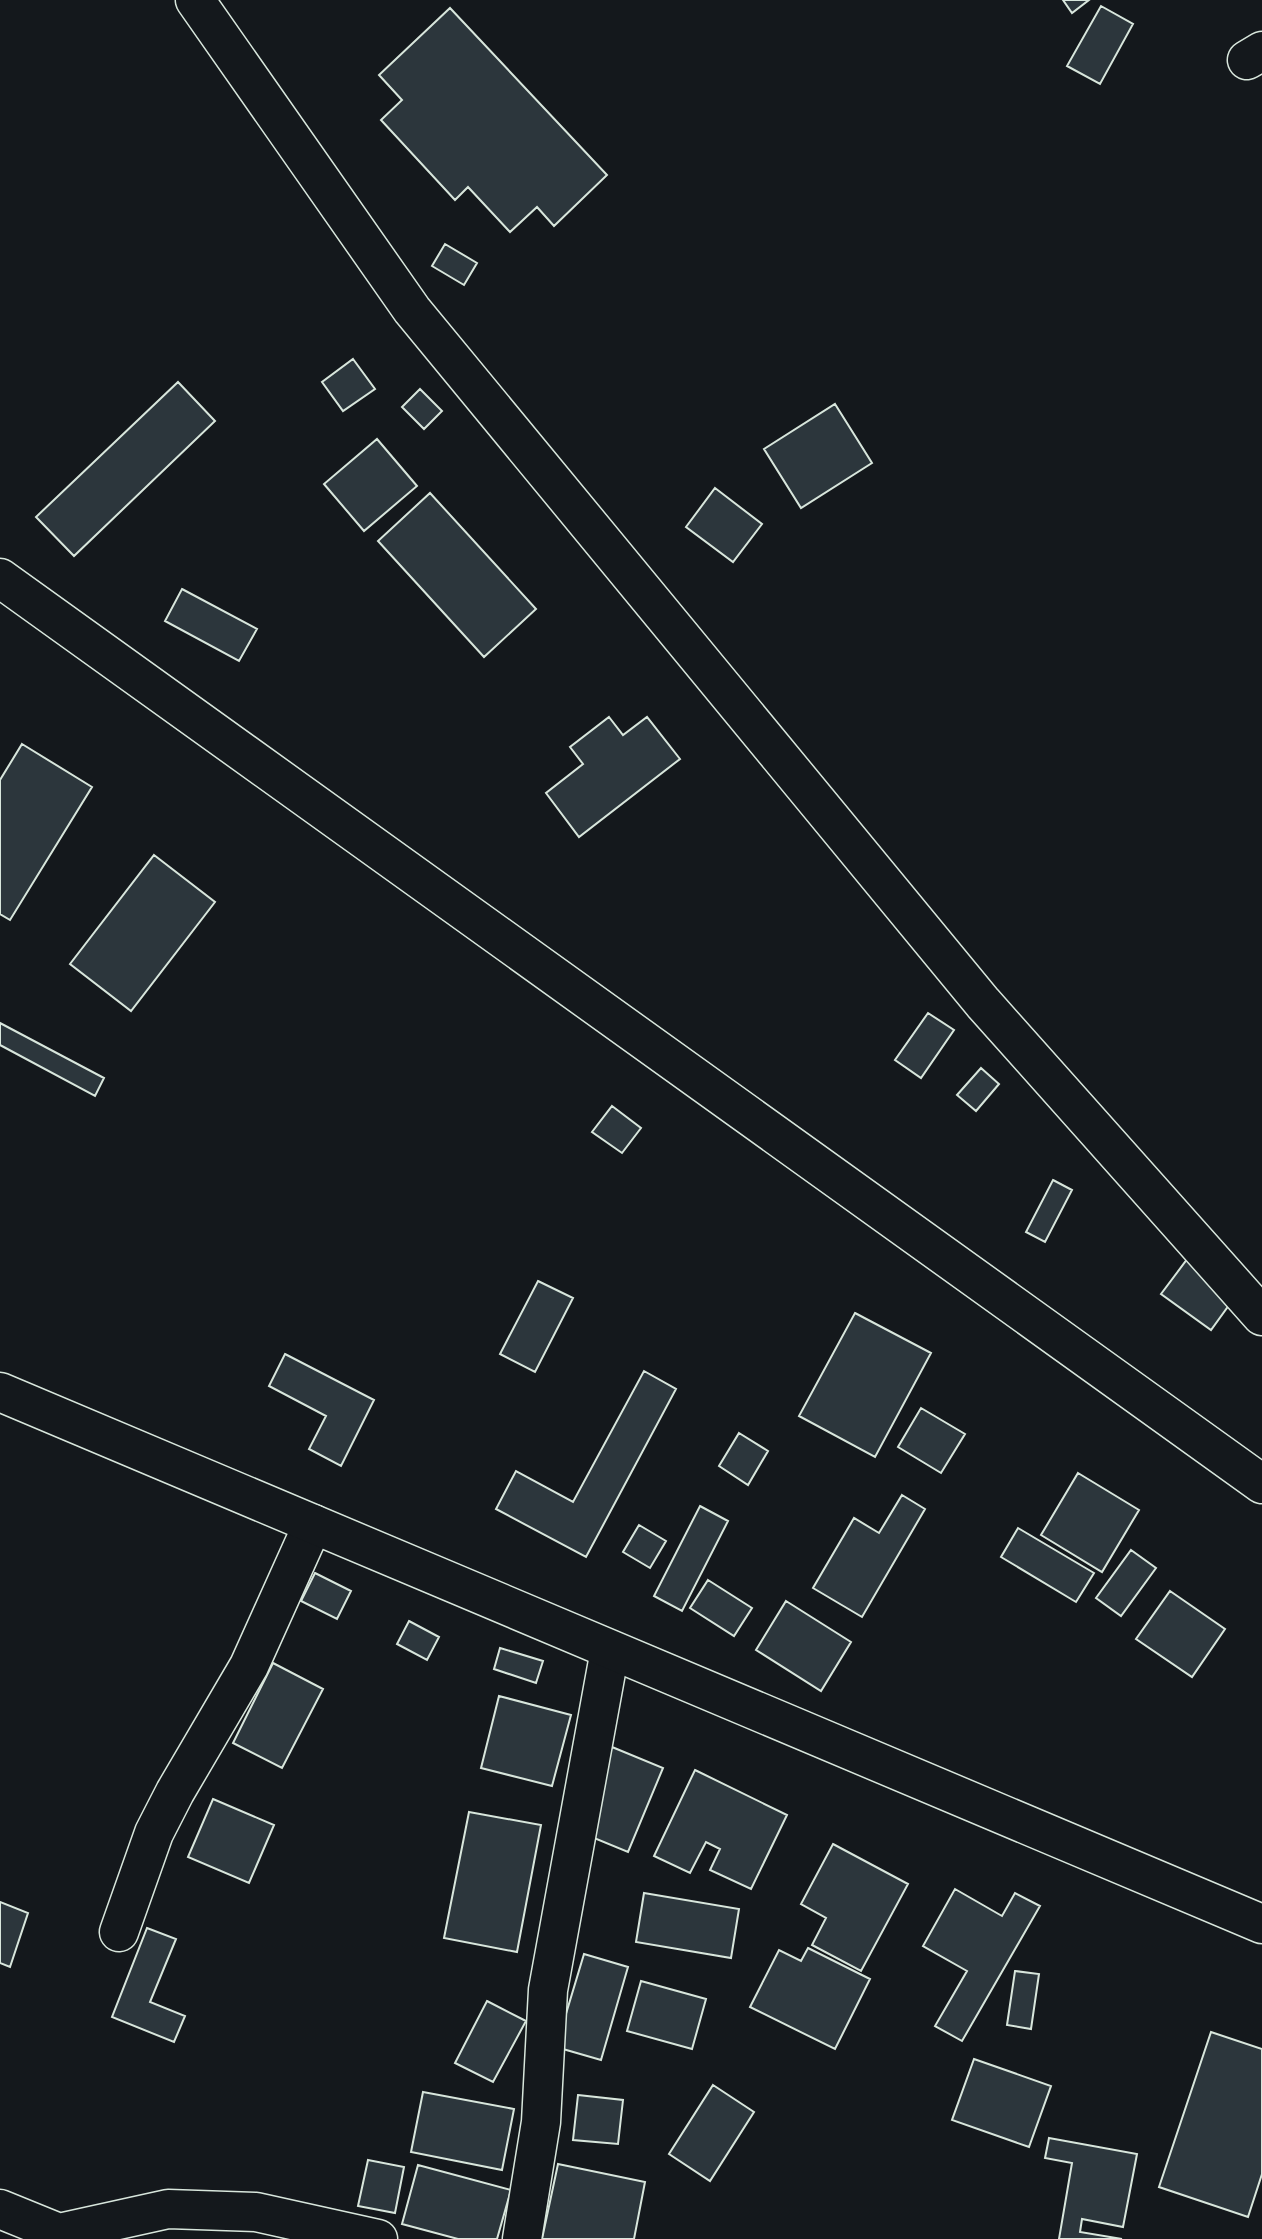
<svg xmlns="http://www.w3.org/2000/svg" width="1262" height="2239" font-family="'IBM Plex Serif',serif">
<rect width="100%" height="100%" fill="#14181c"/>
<path fill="#2c363c" stroke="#d8e6dc" stroke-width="2" d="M 1063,0 L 1089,0 L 1072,13 Z
M 1101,6 L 1133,24 L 1100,84 L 1067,66 Z
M 450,8 L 607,175 L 554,226 L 537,207 L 510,232 L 468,187 L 455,200 L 381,120 L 402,100 L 379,75 Z
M 445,244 L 477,263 L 464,285 L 432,266 Z
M 353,359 L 375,389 L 343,411 L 322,382 Z
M 178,382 L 215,421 L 74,556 L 36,517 Z
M 420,389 L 442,411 L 424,429 L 402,407 Z
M 835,404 L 872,463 L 801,508 L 764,449 Z
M 377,439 L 417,486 L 364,531 L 324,484 Z
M 715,488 L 762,524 L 733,562 L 686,527 Z
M 430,493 L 536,609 L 484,657 L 378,541 Z
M 182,589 L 257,629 L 239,661 L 165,621 Z
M 609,717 L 623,735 L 647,717 L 680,759 L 579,837 L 546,793 L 583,764 L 570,747 Z
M 22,744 L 92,787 L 10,920 L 0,914 L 0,780 Z
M 154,855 L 215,902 L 131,1011 L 70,964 Z
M 928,1013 L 954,1030 L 921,1078 L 895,1060 Z
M 0,1023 L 104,1078 L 95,1096 L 0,1045 Z
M 981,1068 L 999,1084 L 976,1111 L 957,1095 Z
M 612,1106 L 641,1128 L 622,1153 L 592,1132 Z
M 1053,1180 L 1072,1190 L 1045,1242 L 1026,1232 Z
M 1188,1258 L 1237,1294 L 1211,1330 L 1161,1294 Z
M 538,1281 L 573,1298 L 535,1372 L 500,1354 Z
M 855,1313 L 931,1353 L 875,1457 L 799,1416 Z
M 285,1354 L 374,1400 L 341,1466 L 309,1449 L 326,1416 L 269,1386 Z
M 644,1371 L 676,1389 L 586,1557 L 496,1509 L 516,1471 L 573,1502 Z
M 921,1408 L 965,1434 L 941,1473 L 898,1447 Z
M 739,1433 L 768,1451 L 748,1485 L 719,1466 Z
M 1078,1473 L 1139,1510 L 1102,1572 L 1041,1535 Z
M 902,1495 L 925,1509 L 862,1617 L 813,1588 L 854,1518 L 879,1533 Z
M 700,1506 L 728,1521 L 682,1611 L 654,1596 Z
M 639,1525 L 666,1541 L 650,1568 L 623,1552 Z
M 1018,1528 L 1094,1573 L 1076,1602 L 1001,1557 Z
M 1131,1550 L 1156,1568 L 1121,1616 L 1096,1598 Z
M 315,1573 L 351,1591 L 337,1619 L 301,1601 Z
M 708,1580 L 752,1608 L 734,1636 L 690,1608 Z
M 1170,1591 L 1225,1629 L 1192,1677 L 1136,1639 Z
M 786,1601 L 851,1642 L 821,1691 L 756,1650 Z
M 409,1621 L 439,1637 L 427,1660 L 397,1644 Z
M 500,1648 L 543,1661 L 536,1683 L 494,1669 Z
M 273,1663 L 323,1689 L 282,1768 L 233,1743 Z
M 499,1696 L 571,1715 L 552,1786 L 481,1768 Z
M 612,1747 L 663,1768 L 628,1852 L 577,1831 Z
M 695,1770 L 787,1815 L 751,1889 L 710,1870 L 720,1849 L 706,1842 L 690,1873 L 654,1856 Z
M 213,1799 L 274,1825 L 249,1883 L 188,1857 Z
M 469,1812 L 541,1825 L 517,1952 L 444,1938 Z
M 833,1844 L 908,1884 L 861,1971 L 812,1945 L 826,1918 L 801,1904 Z
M 955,1889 L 1002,1916 L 1015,1893 L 1040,1906 L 962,2041 L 935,2026 L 967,1971 L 923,1946 Z
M 644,1893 L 739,1909 L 731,1958 L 636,1942 Z
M 0,1902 L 28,1913 L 10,1967 L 0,1963 Z
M 147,1928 L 176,1939 L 150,2002 L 185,2016 L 174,2042 L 112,2017 Z
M 808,1948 L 870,1979 L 835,2049 L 750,2007 L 779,1950 L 801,1961 Z
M 584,1954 L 628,1967 L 601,2060 L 556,2047 Z
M 1015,1971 L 1039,1974 L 1031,2029 L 1007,2025 Z
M 641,1981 L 706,1999 L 692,2049 L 627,2031 Z
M 487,2001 L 526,2021 L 493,2082 L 455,2063 Z
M 1211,2032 L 1262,2049 L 1262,2174 L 1248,2217 L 1159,2187 Z
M 974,2059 L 1051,2086 L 1029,2147 L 952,2120 Z
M 713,2085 L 754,2112 L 710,2181 L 669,2154 Z
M 423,2092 L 514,2109 L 502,2170 L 411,2152 Z
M 578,2095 L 623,2100 L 618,2144 L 573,2140 Z
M 1049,2138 L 1137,2154 L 1123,2227 L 1082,2219 L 1080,2232 L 1122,2239 L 1059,2239 L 1072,2163 L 1045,2158 Z
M 368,2160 L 404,2167 L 395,2213 L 358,2206 Z
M 558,2164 L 645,2182 L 634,2239 L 542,2239 Z
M 418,2165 L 511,2190 L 497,2239 L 458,2239 L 402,2224 Z"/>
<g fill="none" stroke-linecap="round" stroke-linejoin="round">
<defs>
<path id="minor" d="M 1247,60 L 1262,51
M 119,1932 L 154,1833 L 175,1792 L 249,1666 L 313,1524
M 0,2209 L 59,2233 L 168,2209 L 256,2212 L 378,2239
M 522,2239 L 541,2122 L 548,1990 L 610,1650"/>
<path id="major" d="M 195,0 L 412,310 L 983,1003 L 1262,1316
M 0,578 L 1262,1484
M 0,1392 L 1262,1924"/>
</defs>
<use href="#minor" stroke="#d8e6dc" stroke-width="41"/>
<use href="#major" stroke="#d8e6dc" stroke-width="41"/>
<use href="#minor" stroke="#14181c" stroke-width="38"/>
<use href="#major" stroke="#14181c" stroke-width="38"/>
</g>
</svg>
